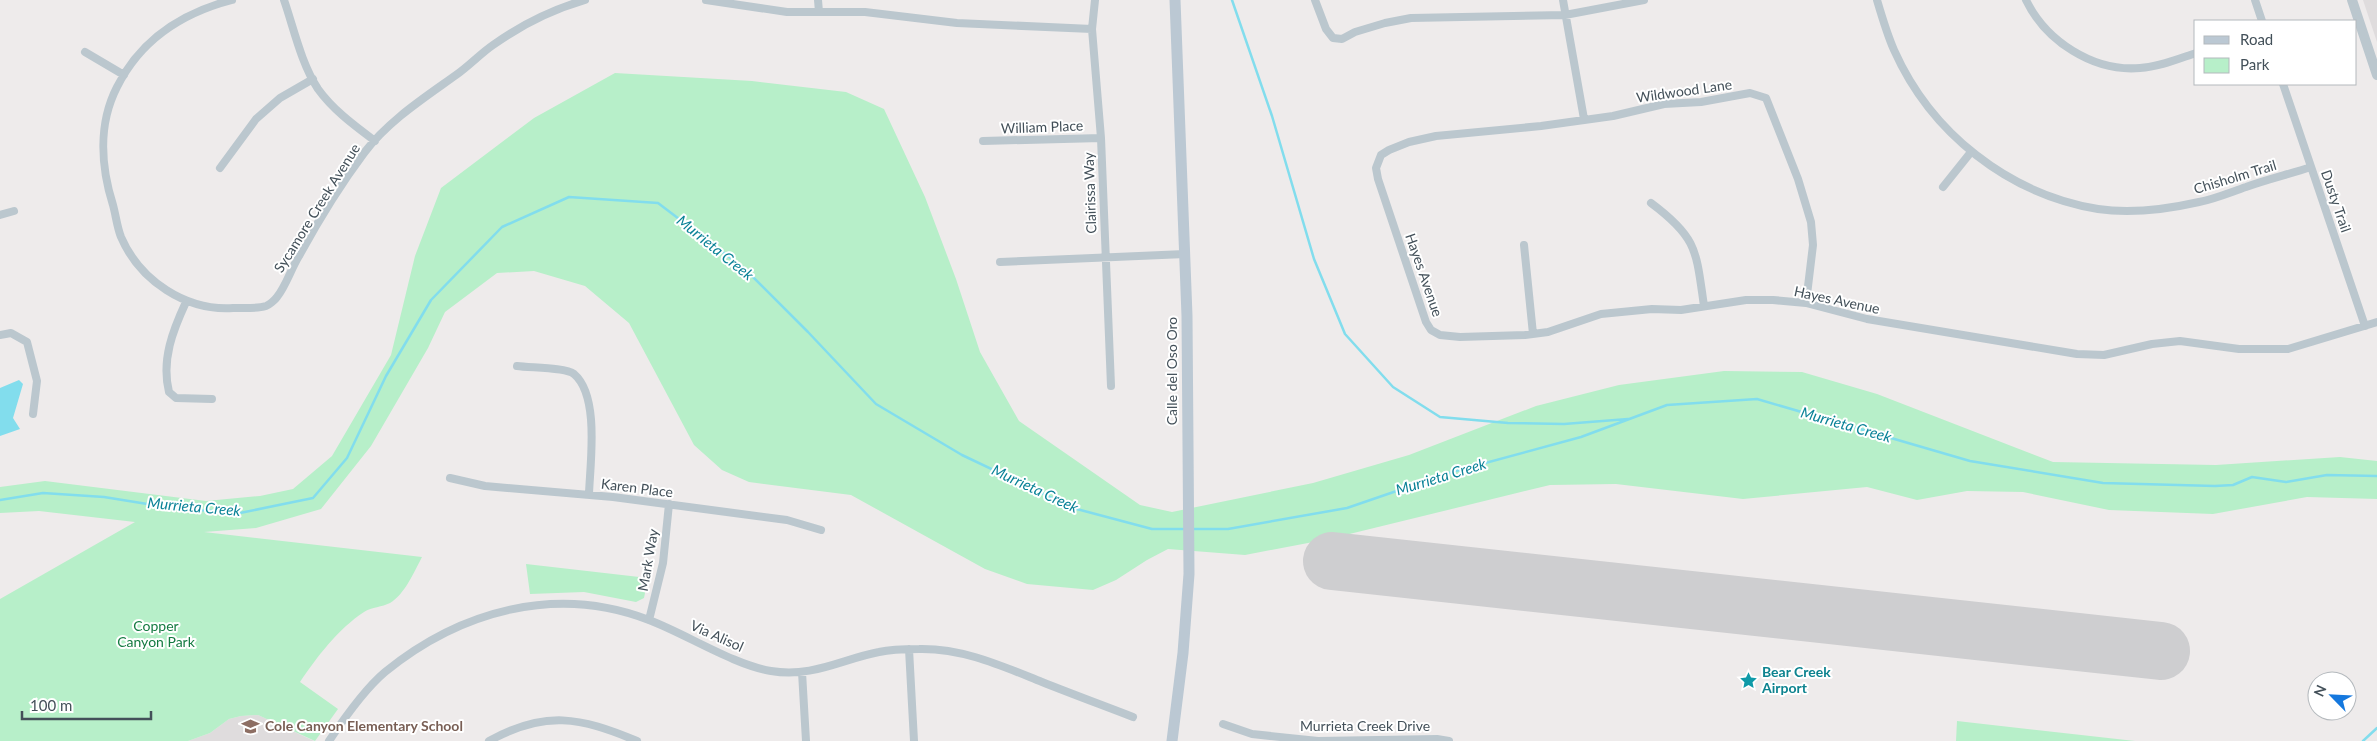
<svg xmlns="http://www.w3.org/2000/svg" width="2377" height="741" font-family="Lato,sans-serif">
<rect width="100%" height="100%" fill="#eeebeb"/>
<path fill="#dfdcdd" d="M 2363,0 L 2377,0 L 2377,42 Z
M 258,715 L 314,741 L 188,741 L 210,733 L 229,719 L 241,716 Z"/>
<path fill="#b7efc9" d="M 615,73 L 752,81 L 846,92 L 884,109 L 925,197 L 956,279 L 980,352 L 1019,421 L 1140,505 L 1172,512 L 1313,483 L 1409,455 L 1536,406 L 1619,385 L 1724,371 L 1802,372 L 1877,394 L 2053,462 L 2216,465 L 2340,457 L 2377,461 L 2377,499 L 2307,497 L 2213,514 L 2109,510 L 2023,492 L 1967,491 L 1917,500 L 1867,487 L 1743,499 L 1616,484 L 1550,485 L 1329,539 L 1245,555 L 1168,549 L 1147,560 L 1116,580 L 1093,590 L 1027,584 L 985,569 L 851,495 L 749,482 L 722,470 L 694,445 L 629,323 L 585,286 L 534,271 L 497,273 L 445,312 L 428,348 L 371,446 L 321,509 L 256,528 L 204,532 L 422,557 C 414,572 405,594 390,603 C 382,607 372,607 364,612 C 338,629 317,657 300,682 L 338,709 L 315,741 L 258,715 L 241,716 L 229,719 L 210,733 L 188,741 L 0,741 L 0,599 L 135,522 L 39,511 L 0,513 L 0,487 L 45,481 L 206,501 L 260,496 L 293,489 L 332,456 L 391,355 L 415,256 L 441,188 L 534,118 Z
M 526,564 L 648,578 L 644,598 L 636,602 L 584,592 L 530,594 Z
M 1957,721 L 2135,741 L 1956,741 Z"/>
<path fill="#82dded" d="M 19,380 L 23,384 L 13,418 L 20,429 L 0,436 L 0,388 Z"/>
<g fill="none" stroke-linecap="round" stroke-linejoin="round">
<path stroke="#82dded" stroke-width="2.5" d="M 1232,0 L 1272,116 L 1314,259 L 1345,334 L 1393,387 L 1440,417 L 1508,423 L 1564,424 L 1628,419
M 0,500 L 43,493 L 104,497 L 172,508 L 240,513 L 313,498 L 347,458 L 386,376 L 431,300 L 502,227 L 569,197 L 658,203 L 745,269 L 808,332 L 876,404 L 962,455 L 1073,508 L 1152,529 L 1185,529
M 1193,529 L 1228,529 L 1347,508 L 1452,472 L 1581,437 L 1667,405 L 1757,399 L 1970,461 L 2103,483 L 2215,486 L 2233,485 L 2252,477 L 2286,482 L 2327,475 L 2377,476
M 2363,741 L 2377,728"/>
<path stroke="#ceced0" stroke-width="58" d="M 1332,561 L 2161,651"/>
<path stroke="#bbc7ce" stroke-width="8" d="M 232,0 C 182,13 141,39 117,87 C 98,124 101,167 113,205 C 116,216 117,227 121,237 C 140,281 186,311 233,308 C 243,308 256,309 266,306 C 269,305 275,300 277,297 C 286,286 291,269 299,256 C 318,221 340,185 364,153 C 388,121 424,98 456,75 C 469,66 480,54 493,45 C 521,25 551,10 585,0
M 284,0 C 294,29 301,63 318,89 C 333,110 355,126 375,141
M 706,0 L 787,12 L 865,12 L 957,23 L 1092,29
M 818,0 L 819,12
M 1095,0 L 1092,29 L 1101,138 L 1111,386
M 1315,0 L 1326,29 L 1333,38 L 1342,39 L 1355,32 L 1385,23 L 1411,18 L 1565,15 L 1644,0
M 1563,0 L 1584,119
M 1877,0 C 1882,17 1887,34 1894,50 C 1931,133 2008,194 2098,209 C 2130,214 2168,209 2199,202 C 2215,199 2231,192 2246,187 C 2268,179 2290,174 2311,167
M 2026,0 C 2046,41 2093,72 2140,68 C 2159,67 2178,59 2196,53
M 2255,0 L 2262,21
M 85,52 L 124,75
M 2283,84 L 2365,326
M 983,141 L 1101,138
M 220,168 L 256,119 L 280,98 L 313,79
M 1943,187 L 1971,152
M 1651,203 C 1698,238 1696,251 1704,306
M 0,215 L 14,211
M 1524,245 L 1533,334
M 1000,262 L 1185,254
M 186,302 C 173,330 161,360 169,392 L 176,398 L 212,399
M 1806,303 L 1813,245 L 1811,222 L 1798,179 L 1766,98 L 1750,93 L 1701,102 L 1664,104 L 1613,116 L 1541,126 L 1436,136 L 1409,142 L 1389,150 L 1381,155 L 1376,168 L 1378,179 L 1426,322 L 1431,330 L 1440,335 L 1460,337 L 1525,335 L 1548,332 L 1601,314 L 1652,309 L 1681,310 L 1746,300 L 1773,300 L 1806,303 L 1867,319 L 2077,354 L 2104,355 L 2152,344 L 2180,341 L 2239,349 L 2288,349 L 2377,322
M 0,335 L 11,333 L 27,342 L 37,381 L 33,414
M 517,366 C 530,368 565,367 574,374 C 600,396 590,464 589,494
M 450,478 L 485,486 L 613,497 L 787,520 L 821,530
M 649,620 L 663,563 L 669,504
M 909,649 L 914,741
M 802,672 L 806,741
M 1223,724 L 1252,734 L 1318,741 L 1437,739 L 1449,741
M 329,741 C 343,720 366,688 385,672 C 460,611 556,584 649,620 C 686,634 734,665 771,671 C 812,678 842,659 879,652 C 892,649 906,649 919,649 C 963,648 1002,666 1042,682 C 1072,694 1102,705 1133,717
M 489,741 C 545,710 580,717 637,741"/>
<path stroke="#bbc7ce" stroke-width="10" d="M 2352,0 L 2377,75"/>
<path stroke="#bbc8d3" stroke-width="11" d="M 1172,741 L 1183,653 L 1189,574 L 1187,316 L 1175,0"/>
</g>
<defs>
<symbol id="sight-bare" viewBox="-9 -9 18 18"><path d="M0-6L1.8-2.2L6-1.7L2.9 1.2L3.7 5.4L0 3.3L-3.7 5.4L-2.9 1.2L-6-1.7L-1.8-2.2Z" fill="#0f9aa8" stroke="#fff" stroke-width="2.5" paint-order="stroke"/></symbol>
<symbol id="school-bare" viewBox="-9 -9 18 18"><path d="M0-5L7-2L0 1L-7-2ZM-4 1L0 2.5L4 1V4Q0 6-4 4Z" fill="#8d6e63" stroke="#fff" stroke-width="2.5" paint-order="stroke"/></symbol>
</defs>
<g fill-rule="evenodd">
<use href="#sight-bare" x="1736" y="668" width="25" height="25"/>
<use href="#school-bare" x="238" y="714" width="25" height="25"/>
</g>
<g text-anchor="middle" stroke-width="4" stroke-linejoin="round" paint-order="stroke">
<g font-size="14" fill="#435059" stroke="#fff">
<text transform="translate(1684 91) rotate(-8)" y="5">Wildwood Lane</text>
<text transform="translate(1042 127) rotate(-2)" y="5">William Place</text>
<text transform="translate(2235 177) rotate(-17)" y="5">Chisholm Trail</text>
<text transform="translate(1090 193) rotate(-92)" y="5">Clairissa Way</text>
<text transform="translate(2336 201) rotate(71)" y="5">Dusty Trail</text>
<text transform="translate(317 208) rotate(-58)" y="5">Sycamore Creek Avenue</text>
<text transform="translate(1424 275) rotate(71)" y="5">Hayes Avenue</text>
<text transform="translate(1837 300) rotate(12)" y="5">Hayes Avenue</text>
<text transform="translate(1172 371) rotate(-90)" y="5">Calle del Oso Oro</text>
<text transform="translate(637 488) rotate(7)" y="5">Karen Place</text>
<text transform="translate(648 560) rotate(-80)" y="5">Mark Way</text>
<text transform="translate(717 636) rotate(24)" y="5">Via Alisol</text>
<text x="1365" y="731">Murrieta Creek Drive</text>
</g>
<g font-size="14" fill="#147a41" stroke="#fff">
<text x="156" y="631">Copper<tspan x="156" dy="16">Canyon Park</tspan></text>
</g>
<g font-size="14" font-weight="bold" fill="#0d838f" stroke="#fff" text-anchor="start">
<text x="1762" y="677">Bear Creek<tspan x="1762" dy="16">Airport</tspan></text>
</g>
<g font-size="14" font-weight="bold" fill="#785e54" stroke="#fff" text-anchor="start">
<text x="265" y="731">Cole Canyon Elementary School</text>
</g>
<g font-size="15" font-style="italic" fill="#0a8297" stroke="#fff">
<text transform="translate(715 248) rotate(39)" y="5">Murrieta Creek</text>
<text transform="translate(1846 425) rotate(16)" y="5">Murrieta Creek</text>
<text transform="translate(1441 477) rotate(-17)" y="5">Murrieta Creek</text>
<text transform="translate(1035 489) rotate(25)" y="5">Murrieta Creek</text>
<text transform="translate(194 507) rotate(5)" y="5">Murrieta Creek</text>
</g>
</g>
<rect x="2194" y="20" width="162" height="65" fill="#ffffff" stroke="#b4b9bd"/>
<rect x="2204" y="36" width="25" height="8" fill="#bbc8d3" stroke="#b4b9bd"/>
<text x="2240" y="45" font-size="15" fill="#435059">Road</text>
<rect x="2204" y="58" width="25" height="15" fill="#b7efc9" stroke="#b4b9bd"/>
<text x="2240" y="70" font-size="15" fill="#435059">Park</text>
<g transform="translate(2332 696) rotate(294)"><circle r="24" fill="#ffffff" stroke="#b4b9bd"/>
<path d="M0-4L9 19L0 12L-9 19Z" fill="#1578de"/>
<text y="-8" font-size="14" font-weight="bold" text-anchor="middle" fill="#435059">N</text>
</g>
<path d="M22 711v8h129v-8" fill="none" stroke="#435059" stroke-width="2.5"/>
<text x="30" y="711" font-size="15" fill="#435059" stroke="#ffffff" stroke-width="4" paint-order="stroke">100 m</text>
</svg>
